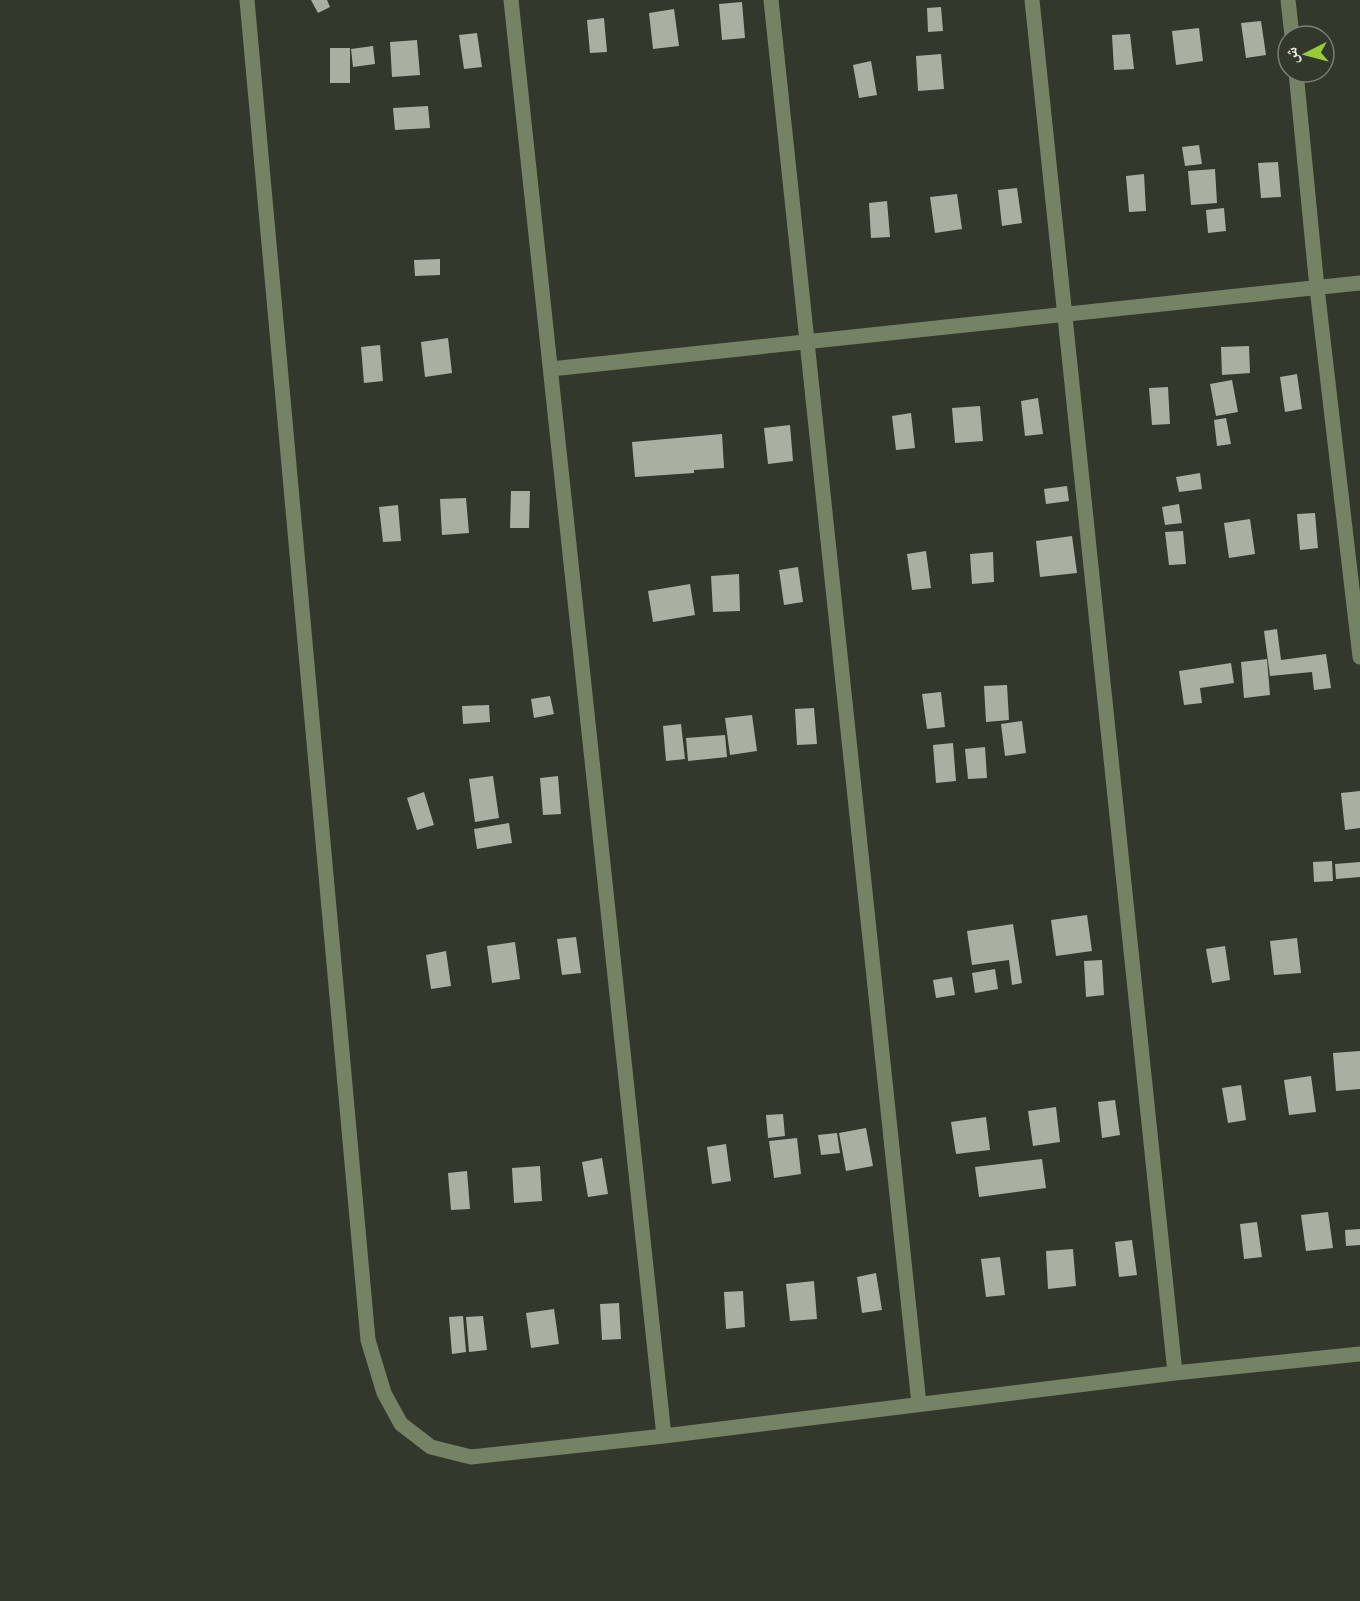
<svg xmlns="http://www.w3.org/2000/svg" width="1360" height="1601" font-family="'DM Sans','Noto Naskh Arabic',sans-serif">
<rect width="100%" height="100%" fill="#33382c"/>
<path fill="#a9b0a2" d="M 311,0 L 327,0 L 330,7 L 318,13 Z
M 742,2 L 745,38 L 722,40 L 719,4 Z
M 941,7 L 943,31 L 928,32 L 927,8 Z
M 674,9 L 679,46 L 653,49 L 649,13 Z
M 604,18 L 607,52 L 590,53 L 587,20 Z
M 1261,21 L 1266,55 L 1246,58 L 1241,23 Z
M 1199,28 L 1203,61 L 1176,65 L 1172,31 Z
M 477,33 L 482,67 L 464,69 L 459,35 Z
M 1130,34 L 1134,69 L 1114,70 L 1112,35 Z
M 417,40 L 420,75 L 392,77 L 390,42 Z
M 373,46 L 375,64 L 353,67 L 351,49 Z
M 330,48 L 350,48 L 350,83 L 330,83 Z
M 941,54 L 944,89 L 918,91 L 916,56 Z
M 871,61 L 877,95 L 859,98 L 853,65 Z
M 428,106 L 430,128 L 395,130 L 393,108 Z
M 1199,145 L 1202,164 L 1185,166 L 1182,147 Z
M 1278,162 L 1281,197 L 1261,198 L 1258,163 Z
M 1215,169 L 1217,203 L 1191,205 L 1188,171 Z
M 1144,174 L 1146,211 L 1129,212 L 1126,176 Z
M 1017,188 L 1022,223 L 1002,226 L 998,190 Z
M 957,194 L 962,229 L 935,233 L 930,197 Z
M 887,201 L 890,237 L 871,238 L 869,203 Z
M 1224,208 L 1226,231 L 1208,233 L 1206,210 Z
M 440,259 L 440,275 L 415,276 L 414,260 Z
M 448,338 L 452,373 L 425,377 L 421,342 Z
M 380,345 L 383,381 L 364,383 L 361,347 Z
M 1249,346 L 1250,373 L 1222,375 L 1221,347 Z
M 1297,374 L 1302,409 L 1285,412 L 1280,377 Z
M 1232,380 L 1238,412 L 1216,416 L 1210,384 Z
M 1168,387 L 1170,424 L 1152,425 L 1149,388 Z
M 1038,398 L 1043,434 L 1025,436 L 1021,401 Z
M 980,406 L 983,441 L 955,443 L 952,408 Z
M 911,413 L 915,448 L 896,450 L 892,416 Z
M 1226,418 L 1231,444 L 1217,446 L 1214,420 Z
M 790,425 L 793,461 L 768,464 L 764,428 Z
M 722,434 L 724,468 L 694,470 L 694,473 L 635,477 L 632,442 Z
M 1200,473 L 1202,489 L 1179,492 L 1176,477 Z
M 1067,486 L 1069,501 L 1046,504 L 1044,489 Z
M 511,491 L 530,491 L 529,528 L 510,528 Z
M 466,498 L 469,533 L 442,535 L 440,499 Z
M 1179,504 L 1182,523 L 1165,525 L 1162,507 Z
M 398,505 L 401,541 L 383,542 L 379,507 Z
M 1315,513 L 1318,548 L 1300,550 L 1297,514 Z
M 1250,519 L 1255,554 L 1229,558 L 1224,523 Z
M 1183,531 L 1186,564 L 1169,565 L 1165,532 Z
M 1072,536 L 1077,573 L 1040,577 L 1036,541 Z
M 926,551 L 931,588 L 912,590 L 907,554 Z
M 993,552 L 994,582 L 972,584 L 970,554 Z
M 798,567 L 803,602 L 784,605 L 779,570 Z
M 739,574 L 740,611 L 713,612 L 711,576 Z
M 690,584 L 695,615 L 653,622 L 648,591 Z
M 1277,629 L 1281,660 L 1326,654 L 1331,688 L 1314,690 L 1312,672 L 1270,676 L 1264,631 Z
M 1267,659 L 1270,695 L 1244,698 L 1241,662 Z
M 1231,663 L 1234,683 L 1200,688 L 1202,703 L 1184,705 L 1179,671 Z
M 1007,685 L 1009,720 L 986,722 L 984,686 Z
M 941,692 L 945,727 L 927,729 L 922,694 Z
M 550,696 L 554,714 L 534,718 L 531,699 Z
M 489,705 L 490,722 L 463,724 L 462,706 Z
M 814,708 L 817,744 L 797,745 L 795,709 Z
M 752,715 L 757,751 L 730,755 L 725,718 Z
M 1022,721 L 1026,753 L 1005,756 L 1001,724 Z
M 681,724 L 685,759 L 666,761 L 663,726 Z
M 725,735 L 727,757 L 688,761 L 686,738 Z
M 953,743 L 956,781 L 936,783 L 933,745 Z
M 985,747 L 987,778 L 968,779 L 965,749 Z
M 493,776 L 499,818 L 475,822 L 469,779 Z
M 558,776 L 561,814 L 543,815 L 540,778 Z
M 1360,791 L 1360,828 L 1345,830 L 1341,793 Z
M 424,792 L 434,825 L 417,830 L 407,798 Z
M 509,823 L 512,843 L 477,849 L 474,829 Z
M 1332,861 L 1333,881 L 1314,882 L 1313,862 Z
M 1360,862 L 1360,877 L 1336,879 L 1335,864 Z
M 1087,915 L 1092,951 L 1056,956 L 1051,920 Z
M 1013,924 L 1022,983 L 1012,985 L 1009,960 L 972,965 L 967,931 Z
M 576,937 L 581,973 L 562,975 L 557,939 Z
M 1297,938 L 1301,973 L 1274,975 L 1270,941 Z
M 515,942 L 520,979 L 492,983 L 487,946 Z
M 1225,946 L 1230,980 L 1212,983 L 1206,949 Z
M 446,951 L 451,986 L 431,989 L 426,955 Z
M 1102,960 L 1104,995 L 1086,997 L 1084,961 Z
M 995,969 L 998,989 L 975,993 L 972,973 Z
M 952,977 L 955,995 L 936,998 L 933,980 Z
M 1360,1051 L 1360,1089 L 1336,1091 L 1333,1053 Z
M 1311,1076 L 1316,1112 L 1289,1115 L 1284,1080 Z
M 1241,1085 L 1246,1120 L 1228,1123 L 1222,1088 Z
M 1115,1100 L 1120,1135 L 1102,1138 L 1098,1102 Z
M 1056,1107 L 1060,1142 L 1033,1146 L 1028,1111 Z
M 783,1114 L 785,1136 L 768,1138 L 766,1115 Z
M 986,1117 L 990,1150 L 956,1154 L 951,1122 Z
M 866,1128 L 873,1166 L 846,1171 L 839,1133 Z
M 837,1133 L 840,1153 L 821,1155 L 818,1135 Z
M 797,1138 L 801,1174 L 774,1178 L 769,1141 Z
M 726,1144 L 731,1181 L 712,1184 L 707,1147 Z
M 602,1158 L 608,1194 L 588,1197 L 582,1162 Z
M 1042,1159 L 1046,1188 L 979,1197 L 975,1167 Z
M 540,1166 L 542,1201 L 514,1203 L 512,1168 Z
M 467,1171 L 470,1209 L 451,1210 L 448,1173 Z
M 1328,1212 L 1333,1248 L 1306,1251 L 1301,1215 Z
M 1257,1222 L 1262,1257 L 1244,1259 L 1240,1224 Z
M 1360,1229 L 1360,1245 L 1346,1246 L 1345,1230 Z
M 1132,1240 L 1137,1275 L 1119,1277 L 1115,1242 Z
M 1073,1249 L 1076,1286 L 1048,1289 L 1046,1251 Z
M 1000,1257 L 1005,1295 L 986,1297 L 981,1259 Z
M 876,1273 L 882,1310 L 862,1313 L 857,1277 Z
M 814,1281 L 817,1319 L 790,1321 L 786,1284 Z
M 743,1291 L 745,1327 L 726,1329 L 724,1292 Z
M 619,1303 L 621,1339 L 602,1340 L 600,1304 Z
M 554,1309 L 559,1344 L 531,1348 L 526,1313 Z
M 463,1316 L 466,1352 L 452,1354 L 449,1317 Z
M 483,1316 L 487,1350 L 469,1352 L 466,1317 Z"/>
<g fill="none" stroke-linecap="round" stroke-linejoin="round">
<path stroke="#758364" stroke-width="15" d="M 247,0 L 368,1340 L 384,1393 L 401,1424 L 431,1447 L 471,1457 L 664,1436 L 1175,1373 L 1360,1354
M 511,0 L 664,1436
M 771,0 L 919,1404
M 1032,0 L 1175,1373
M 1288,0 L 1292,36
M 1296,72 L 1317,288 L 1360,657
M 551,369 L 1360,283"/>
</g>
<g transform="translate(1306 54) rotate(264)"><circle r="28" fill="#33382c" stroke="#7b8075" stroke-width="1.5"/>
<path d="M0-4.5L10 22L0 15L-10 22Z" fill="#97cc39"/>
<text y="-9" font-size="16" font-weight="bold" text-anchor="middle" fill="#e7ebe3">ش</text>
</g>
</svg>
